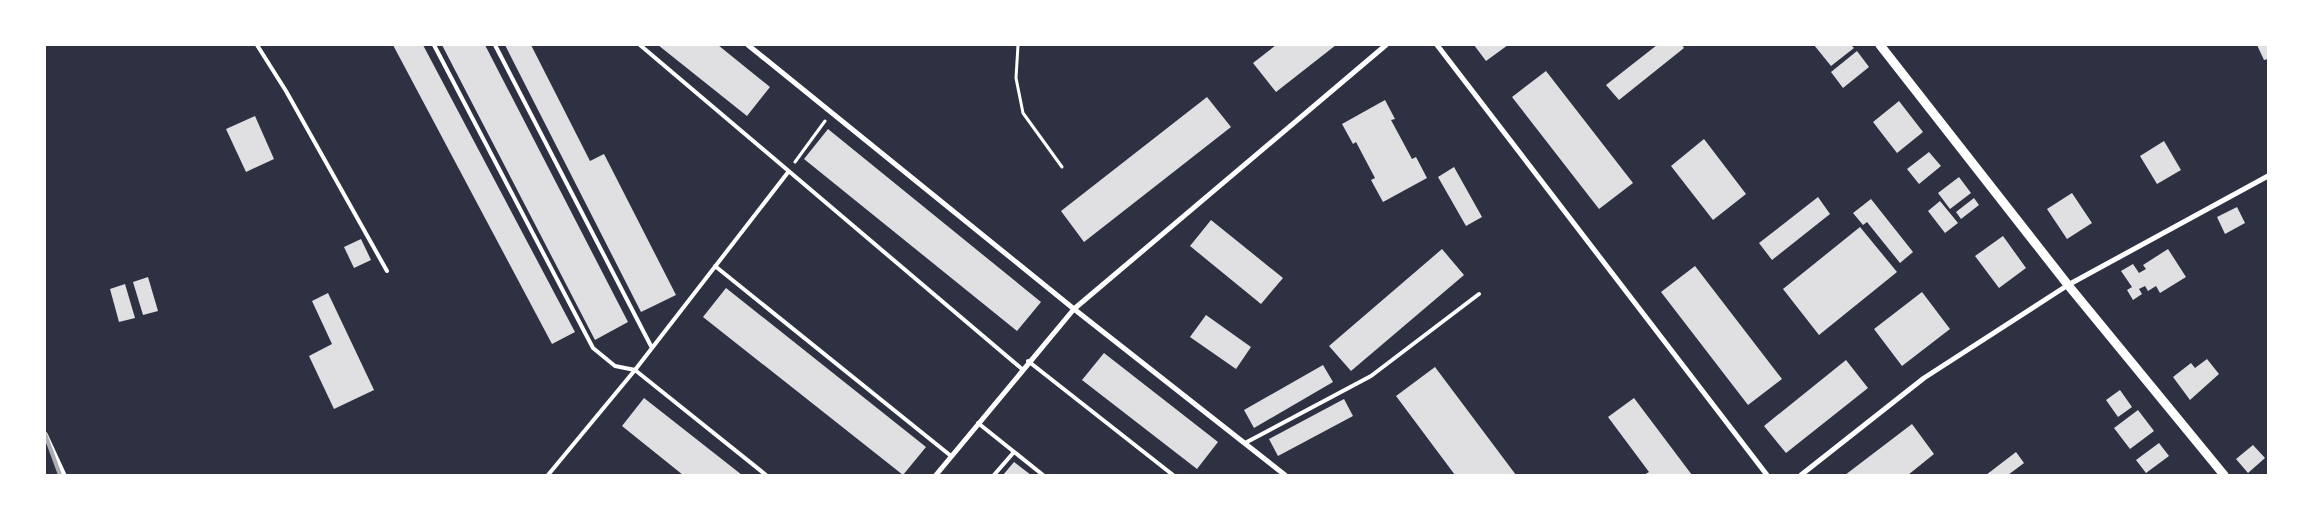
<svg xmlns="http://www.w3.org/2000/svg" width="2313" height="520" font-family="Inter,sans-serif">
<rect width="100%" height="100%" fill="#2d3142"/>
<path fill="#e0e0e3" d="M 393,45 L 423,45 L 575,332 L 552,344 Z
M 442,45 L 485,45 L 628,322 L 595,340 Z
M 505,45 L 531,45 L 590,161 L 604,154 L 676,295 L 641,312 Z
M 658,45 L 718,45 L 770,87 L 747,116 Z
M 1276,45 L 1336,45 L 1276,92 L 1253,63 Z
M 1474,45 L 1508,45 L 1486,61 Z
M 1657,45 L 1682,45 L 1684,48 L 1619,100 L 1606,85 Z
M 1814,45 L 1851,45 L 1854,48 L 1831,66 Z
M 2257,45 L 2268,45 L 2268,59 L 2264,60 Z
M 1857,51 L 1869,67 L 1843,88 L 1831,72 Z
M 1546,71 L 1633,183 L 1599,209 L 1512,97 Z
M 1207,97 L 1231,127 L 1084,242 L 1061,211 Z
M 1385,100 L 1395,119 L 1391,120 L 1412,159 L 1416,157 L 1427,178 L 1383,202 L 1371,180 L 1375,178 L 1356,142 L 1353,144 L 1342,124 Z
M 1899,101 L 1923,132 L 1897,153 L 1873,122 Z
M 255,116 L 274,159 L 246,172 L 226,129 Z
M 828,129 L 1041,302 L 1017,331 L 804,159 Z
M 1704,139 L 1746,194 L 1713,220 L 1671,166 Z
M 2164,141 L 2181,170 L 2157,184 L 2140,156 Z
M 1929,152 L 1941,166 L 1919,184 L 1907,169 Z
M 1454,167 L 1482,217 L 1466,226 L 1438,177 Z
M 1959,177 L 1971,193 L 1950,209 L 1938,193 Z
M 2072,193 L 2092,223 L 2067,239 L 2047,209 Z
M 1818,197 L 1830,214 L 1772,260 L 1759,243 Z
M 1974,198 L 1979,205 L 1961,219 L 1956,212 Z
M 1871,199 L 1913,252 L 1900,263 L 1867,222 L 1863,225 L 1853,213 Z
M 1940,201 L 1958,223 L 1945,233 L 1928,211 Z
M 2237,207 L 2245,223 L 2225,234 L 2217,217 Z
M 1211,220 L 1283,278 L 1261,304 L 1190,246 Z
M 1860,227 L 1897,272 L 1819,335 L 1783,289 Z
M 2003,236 L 2026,268 L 1999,288 L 1975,256 Z
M 361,239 L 371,260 L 354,268 L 344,247 Z
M 1442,249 L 1464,275 L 1351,371 L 1329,346 Z
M 2168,249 L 2186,277 L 2160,293 L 2156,286 L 2148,291 L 2145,286 L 2139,289 L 2142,294 L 2133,300 L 2127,290 L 2132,287 L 2121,271 L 2133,264 L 2139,273 L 2146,269 L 2143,265 Z
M 1695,266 L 1782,379 L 1748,405 L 1661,292 Z
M 148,277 L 158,311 L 143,315 L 133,282 Z
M 125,284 L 135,318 L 119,322 L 110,289 Z
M 726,288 L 926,447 L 903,475 L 703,317 Z
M 1922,292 L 1950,329 L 1902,366 L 1874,329 Z
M 328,293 L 374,390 L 334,409 L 309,356 L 332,344 L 312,301 Z
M 1206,315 L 1251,347 L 1236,369 L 1190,337 Z
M 1104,353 L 1218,442 L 1197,469 L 1082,380 Z
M 2207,359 L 2219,374 L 2190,400 L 2173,377 L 2191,363 L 2195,368 Z
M 1846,360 L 1868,388 L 1786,453 L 1764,426 Z
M 1323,365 L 1333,382 L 1254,428 L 1244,410 Z
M 1435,367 L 1516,475 L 1455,475 L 1396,396 Z
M 2120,390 L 2132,407 L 2118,417 L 2106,400 Z
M 644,398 L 742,475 L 683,475 L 622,426 Z
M 1634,398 L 1692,475 L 1644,475 L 1649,472 L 1608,417 Z
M 1344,399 L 1353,416 L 1278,456 L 1269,439 Z
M 2138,410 L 2154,431 L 2130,449 L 2114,428 Z
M 1912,424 L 1934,454 L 1908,475 L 1845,475 Z
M 2159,443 L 2169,456 L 2146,473 L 2136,460 Z
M 2253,445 L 2265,458 L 2248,473 L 2236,459 Z
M 2016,452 L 2024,463 L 2008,475 L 1986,475 Z
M 1014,462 L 1031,475 L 1003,475 Z"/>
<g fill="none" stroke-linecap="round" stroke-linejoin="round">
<path stroke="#fff" stroke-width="3" d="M 1018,45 L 1016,78 L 1023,113 L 1062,167
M 795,162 L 825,121"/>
<path stroke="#fff" stroke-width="4" d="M 257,45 L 286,91 L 387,271
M 434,45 L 593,348 L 615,366 L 635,370 L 766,475
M 495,45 L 652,348
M 640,45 L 1022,369
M 715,266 L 951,456
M 1028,361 L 1173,475
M 978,423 L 1043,475
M 1245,443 L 1371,376 L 1479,294
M 548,475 L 635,370 L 789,171
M 994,475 L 1014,452"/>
<path stroke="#fff" stroke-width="5" d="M 748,45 L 1074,309 L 1285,475
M 1437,45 L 1767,475
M 45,434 L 64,475
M 936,475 L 1074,309 L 1386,45
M 1801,475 L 1924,378 L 2068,285 L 2268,176"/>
<path stroke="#fff" stroke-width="9" d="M 1880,45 L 2068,285 L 2224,475"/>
<path stroke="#abadb3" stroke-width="4" d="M 45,434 L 60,475"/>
</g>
<rect width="2313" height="520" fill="none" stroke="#ffffff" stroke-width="92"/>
</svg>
